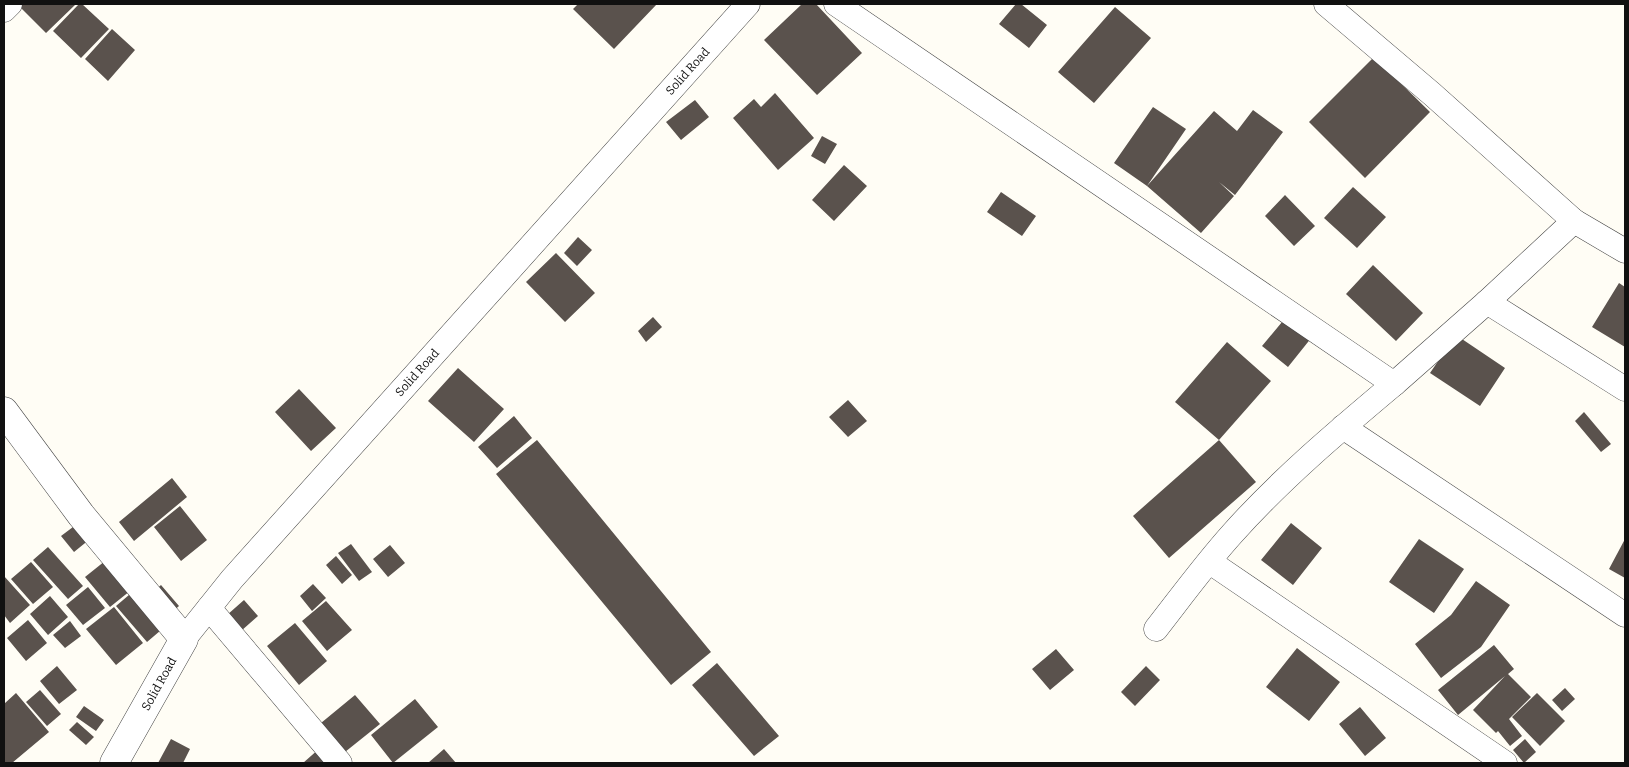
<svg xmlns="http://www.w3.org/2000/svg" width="1629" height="767" font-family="Bitter,serif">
<rect width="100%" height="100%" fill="#fffdf5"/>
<path fill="#5a524d" d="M 17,4 L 73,4 L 75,5 L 46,33 Z
M 79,4 L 82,4 L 109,29 L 81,58 L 53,31 Z
M 578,4 L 657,4 L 614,49 L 573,9 Z
M 802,4 L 816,4 L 862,53 L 817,95 L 764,40 Z
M 1016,4 L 1021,4 L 1047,25 L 1029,48 L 999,24 Z
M 1115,7 L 1151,38 L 1094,103 L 1058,72 Z
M 112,29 L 135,50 L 108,81 L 85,59 Z
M 1374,57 L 1430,112 L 1365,178 L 1309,122 Z
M 775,93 L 814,138 L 778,170 L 733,118 L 754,99 L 761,107 Z
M 695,100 L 709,117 L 681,140 L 666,122 Z
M 1153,107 L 1186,129 L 1147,186 L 1114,163 Z
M 1253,110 L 1283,132 L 1235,195 L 1219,182 L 1234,196 L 1201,233 L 1147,186 L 1214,111 L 1237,131 Z
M 822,136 L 837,144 L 825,164 L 811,156 Z
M 844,165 L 867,186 L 834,221 L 812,200 Z
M 1353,187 L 1386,217 L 1357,248 L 1324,218 Z
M 1001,192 L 1036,216 L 1022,236 L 987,212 Z
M 1285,195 L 1315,226 L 1294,246 L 1265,216 Z
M 578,237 L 592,250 L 577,266 L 564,253 Z
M 556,253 L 595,293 L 565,322 L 526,282 Z
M 1373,265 L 1423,313 L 1396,341 L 1346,294 Z
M 1619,283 L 1625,287 L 1625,347 L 1592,327 Z
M 1287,316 L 1312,337 L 1288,367 L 1262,346 Z
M 653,317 L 662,327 L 646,342 L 638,331 Z
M 1456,335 L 1505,368 L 1480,406 L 1430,373 Z
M 1227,342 L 1271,381 L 1219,440 L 1175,402 Z
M 458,368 L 504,409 L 474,442 L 428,401 Z
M 299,389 L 336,428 L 311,451 L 275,412 Z
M 848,400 L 867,421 L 848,437 L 829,417 Z
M 1584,412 L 1611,444 L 1601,452 L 1575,421 Z
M 514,416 L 532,438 L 497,468 L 478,447 Z
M 537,440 L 711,652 L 671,685 L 496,474 Z
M 1219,440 L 1256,482 L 1169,558 L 1133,516 Z
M 172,478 L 187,497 L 134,541 L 119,522 Z
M 180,506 L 207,540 L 181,561 L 154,527 Z
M 1291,523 L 1322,548 L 1293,585 L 1261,560 Z
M 77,524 L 90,539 L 74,552 L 61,536 Z
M 1419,539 L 1464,569 L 1434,613 L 1389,582 Z
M 1625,539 L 1625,578 L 1609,569 Z
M 351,544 L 372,572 L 359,581 L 338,553 Z
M 390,545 L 405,563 L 388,577 L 373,559 Z
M 48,547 L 83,586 L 68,599 L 33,560 Z
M 336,556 L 352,575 L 342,584 L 326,565 Z
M 105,561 L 130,591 L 110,607 L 85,577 Z
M 31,562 L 53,587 L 33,604 L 11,579 Z
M 4,576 L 30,605 L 10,623 L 4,615 Z
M 1476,581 L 1510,605 L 1481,647 L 1441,678 L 1415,644 L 1451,615 Z
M 313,584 L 326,598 L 312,611 L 300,596 Z
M 161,585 L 179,606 L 169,615 L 151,594 Z
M 88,587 L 105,608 L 83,625 L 66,605 Z
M 136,589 L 167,625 L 147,642 L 116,606 Z
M 50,596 L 68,617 L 48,635 L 30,614 Z
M 244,600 L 258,616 L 241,631 L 227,615 Z
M 326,601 L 352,630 L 327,651 L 302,621 Z
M 114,607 L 143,643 L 116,665 L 86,629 Z
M 28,620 L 47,643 L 26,661 L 7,638 Z
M 70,621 L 81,636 L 65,648 L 53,635 Z
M 295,623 L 327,661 L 299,685 L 267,646 Z
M 1494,645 L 1514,669 L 1508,674 L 1531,697 L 1509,719 L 1522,736 L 1510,746 L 1498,731 L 1496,733 L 1473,710 L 1505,676 L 1458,715 L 1438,690 Z
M 1297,648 L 1340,682 L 1309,721 L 1266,687 Z
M 1056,649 L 1074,670 L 1050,690 L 1032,669 Z
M 717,663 L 779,736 L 754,756 L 692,685 Z
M 57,666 L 77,690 L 59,704 L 40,681 Z
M 1146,666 L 1160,680 L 1135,706 L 1121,692 Z
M 1565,688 L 1575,699 L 1562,711 L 1552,700 Z
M 40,690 L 61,714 L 47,726 L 26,702 Z
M 16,693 L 49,732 L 12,763 L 4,763 L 4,704 Z
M 1537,693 L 1565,721 L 1540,746 L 1512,717 Z
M 355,695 L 380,724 L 345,752 L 321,723 Z
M 415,699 L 438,727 L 393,763 L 371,735 Z
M 84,706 L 104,720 L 96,731 L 76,717 Z
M 1360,707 L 1386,738 L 1365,756 L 1339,724 Z
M 77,722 L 94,737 L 86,745 L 69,730 Z
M 171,739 L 190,749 L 183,763 L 158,763 Z
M 1525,739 L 1536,752 L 1524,763 L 1513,750 Z
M 320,748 L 333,763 L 303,763 Z
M 444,749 L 456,763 L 428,763 Z"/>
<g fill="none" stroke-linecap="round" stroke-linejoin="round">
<defs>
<g id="minor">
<path d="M 836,4 L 1394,384 L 1487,302 L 1574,221"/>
<path d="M 1326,4 L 1432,94 L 1574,221 L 1625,251"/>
<path d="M 4,10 L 10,4"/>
<path d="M 1487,302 L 1625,389"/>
<path d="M 1343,427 L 1625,615"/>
<path d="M 1210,562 L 1505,763"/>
<path d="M 209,608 L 340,763"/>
<path d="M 1156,629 C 1181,597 1205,564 1232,534 C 1281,479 1338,431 1394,384"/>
<path id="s1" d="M 184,639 L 232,579 L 748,4"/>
</g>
<path id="tertiary" d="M 4,411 L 81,515 L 184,639 L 114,763"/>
</defs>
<use href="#minor" stroke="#444" stroke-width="25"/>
<use href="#tertiary" stroke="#444" stroke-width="29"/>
<use href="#minor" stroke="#fff" stroke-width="24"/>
<use href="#tertiary" stroke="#fff" stroke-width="28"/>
</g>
<g text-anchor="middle" stroke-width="5" stroke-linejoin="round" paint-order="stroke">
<g font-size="12" fill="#111" stroke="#fff">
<text dy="4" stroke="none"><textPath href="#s1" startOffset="759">Solid Road</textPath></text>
<text dy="4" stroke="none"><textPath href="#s1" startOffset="354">Solid Road</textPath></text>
<text transform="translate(159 684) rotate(-61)" y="4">Solid Road</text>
</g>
</g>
<rect width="1629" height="767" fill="none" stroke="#111111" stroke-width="10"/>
</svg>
